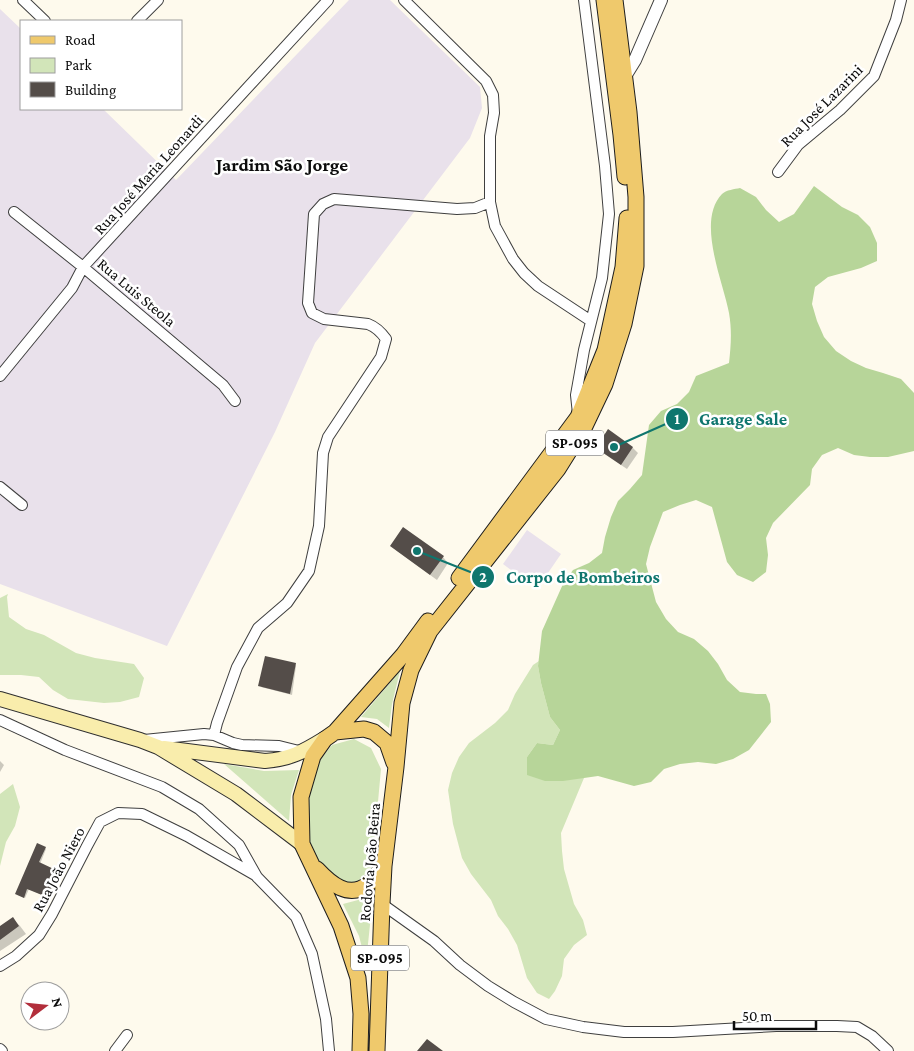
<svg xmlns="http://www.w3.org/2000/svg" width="914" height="1051" font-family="'Crimson Pro',serif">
<rect width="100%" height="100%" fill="#fefaed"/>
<path fill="#e9e1eb" d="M 349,0 L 390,0 L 480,87 L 482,108 L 470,138 L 315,343 L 275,432 L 167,646 L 0,584 L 0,9 L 21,29 L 21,109 L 103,109 L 176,180 Z
M 527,530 L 561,554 L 537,589 L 503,564 Z"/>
<path fill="#d2e5b9" d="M 8,594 L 7,597 L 9,617 L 26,629 L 44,635 L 76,653 L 95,658 L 134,664 L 144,678 L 139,697 L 120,702 L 104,703 L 68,699 L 53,690 L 39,677 L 21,675 L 0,675 L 0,598 Z
M 539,661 L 538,666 L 541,683 L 550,717 L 560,730 L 553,745 L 537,743 L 527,757 L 584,778 L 561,833 L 562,851 L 564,869 L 574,904 L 583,920 L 587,935 L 574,945 L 564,959 L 562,976 L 555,991 L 549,999 L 537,993 L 527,978 L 517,945 L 508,929 L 498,916 L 491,900 L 471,874 L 462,858 L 453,824 L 448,790 L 452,773 L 459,757 L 469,743 L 495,723 L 508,710 L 515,694 L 533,665 Z
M 400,671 L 392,704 L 389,728 L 377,719 L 361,717 Z
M 354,739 L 371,748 L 381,769 L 372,867 L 358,881 L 340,886 L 324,877 L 305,833 L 305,796 L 317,764 L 332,745 Z
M 224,764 L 264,771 L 299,770 L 291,795 L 289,821 Z
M 13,784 L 20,807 L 15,826 L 6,842 L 0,866 L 0,794 Z
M 373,896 L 366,963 L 359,936 L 343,904 Z"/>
<path fill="#b7d599" d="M 814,186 L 842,207 L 858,215 L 870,227 L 877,243 L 877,261 L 861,268 L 828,277 L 815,287 L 812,304 L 817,321 L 824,337 L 836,351 L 851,361 L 866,368 L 883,373 L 901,379 L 914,393 L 914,451 L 888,457 L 870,457 L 854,455 L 838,448 L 822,455 L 812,469 L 810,485 L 773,523 L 766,538 L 768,555 L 766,572 L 753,582 L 737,575 L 727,562 L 712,507 L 696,500 L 680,505 L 663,512 L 650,547 L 646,564 L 656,602 L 666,619 L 678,632 L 694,639 L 708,651 L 718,664 L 727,680 L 740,692 L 756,694 L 766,694 L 770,704 L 771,722 L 749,750 L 733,759 L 716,764 L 698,762 L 680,764 L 664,769 L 651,782 L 634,786 L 598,776 L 563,781 L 545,781 L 527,775 L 527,757 L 537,743 L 553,745 L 560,730 L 550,717 L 541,683 L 538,666 L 542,631 L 563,584 L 573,570 L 589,563 L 602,553 L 605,537 L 611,517 L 618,501 L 630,489 L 642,475 L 649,425 L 661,411 L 677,404 L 689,392 L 696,376 L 729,363 C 731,346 732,330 729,313 C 723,281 696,221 722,194 C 726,190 735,189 740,188 L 756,197 L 766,210 L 779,222 L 794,214 Z"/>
<path fill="#0003" d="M 598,447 L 632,447 L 638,453 L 627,469 L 603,453 Z
M 391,546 L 443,557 L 448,563 L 437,580 L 397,551 Z
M 295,664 L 296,666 L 292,695 L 261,687 Z
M 0,761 L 4,765 L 0,772 Z
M 45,848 L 46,849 L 40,864 L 59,873 L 48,898 L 29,889 L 25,898 L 18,895 Z
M 13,919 L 20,926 L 26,934 L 0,951 L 0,927 Z"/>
<path fill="#544d49" d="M 608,429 L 633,447 L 621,465 L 596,448 Z
M 403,527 L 444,556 L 430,575 L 390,546 Z
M 265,656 L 296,663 L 290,694 L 258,686 Z
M 37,843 L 46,847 L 39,862 L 58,871 L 47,897 L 27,889 L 24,898 L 15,894 Z
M 13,917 L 19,926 L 0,940 L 0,926 Z
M 427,1039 L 443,1051 L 417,1051 Z"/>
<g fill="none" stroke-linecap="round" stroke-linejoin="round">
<defs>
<path id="minor" d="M 23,0 L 45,21
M 404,0 L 486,81 L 493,95 L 494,113 L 490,136 L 490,202 L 495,226 L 513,259 L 524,273 L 538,286 L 591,321
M 137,21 L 158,0
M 778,172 L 798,145 L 840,110 L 874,76 L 896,20 L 901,0
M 14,212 L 83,267 L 223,385 L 235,401
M 0,376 L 72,288 L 83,267 L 328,0
M 578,414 L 576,395 L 584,350 L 602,278 L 609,214 L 605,166 L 584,0
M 0,487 L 22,505
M 0,720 L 65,750 L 162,787 L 199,809 L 239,845 L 257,877 L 296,917 L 312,954 L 326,1019 L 329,1051
M 214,735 L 233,743 L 242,745 L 279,746 L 303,752
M 144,740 L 204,734 L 214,735 L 217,723 L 237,667 L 258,628 L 287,603 L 309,571 L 319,526 L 323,453 L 328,437 L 381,357 L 386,339 C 381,332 376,327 368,324 L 324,319 L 312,313 L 308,303 L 314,214 L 323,204 L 334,199 L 457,209 L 475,208 L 490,202
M 382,904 L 434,941 L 460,965 L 488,986 L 514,1002 L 546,1019 L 583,1027 L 624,1032 L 673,1032 L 776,1026 L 837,1026 L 857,1027 L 872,1036 L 888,1051
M 0,966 L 16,956 L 39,935 L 52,914 L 87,846 L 100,822 L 118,813 L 142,814 L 187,836 L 255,875
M 0,1049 L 2,1051
M 115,1051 L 127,1035"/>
<path id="tertiary" d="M 622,81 L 635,60 L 661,0"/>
<path id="secondary" d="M 0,699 L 140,740 L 158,747 L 236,794 L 302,844
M 164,748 L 265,761 C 290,759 303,752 324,739"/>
<path id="primary" d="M 604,0 L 621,135 L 625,177
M 459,578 L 578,417 L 605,350 L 623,267 L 627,218
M 335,732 L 403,655 L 428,621
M 317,869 C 330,883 349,900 368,884 C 374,879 379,872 384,866
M 360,1051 L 361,1014 L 358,978 L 341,926 L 302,844 L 301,797 L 313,756 L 325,739 L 335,732 L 364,729 L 374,732 L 387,743 L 394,763
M 377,1051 L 382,904 L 384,866 L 396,767 L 402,703 L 411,670 L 430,631 L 558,469 L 585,426 L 605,384 L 624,324 L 636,266 L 636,197 L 629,112 L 615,0"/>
</defs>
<use href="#minor" stroke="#3f3f3f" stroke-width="12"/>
<use href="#tertiary" stroke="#3f3f3f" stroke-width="14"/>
<use href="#secondary" stroke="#2e2e2e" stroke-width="16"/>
<use href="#primary" stroke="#1d1d1d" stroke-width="17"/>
<use href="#minor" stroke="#fff" stroke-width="10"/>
<use href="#tertiary" stroke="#fff" stroke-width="12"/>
<use href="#secondary" stroke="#f9edac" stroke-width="14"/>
<use href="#primary" stroke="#efc96c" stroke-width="15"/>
</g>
<g text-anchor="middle" stroke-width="5" stroke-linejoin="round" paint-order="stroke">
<g fill="#fff" stroke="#555" stroke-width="1">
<rect x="546" y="430.5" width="58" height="25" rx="4"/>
<rect x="351" y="945.5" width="58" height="25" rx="4"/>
</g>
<g font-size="15" font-weight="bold" fill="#0c0c0c">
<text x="575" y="448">SP-095</text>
<text x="380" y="963">SP-095</text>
</g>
<g font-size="16" fill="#0c0c0c" stroke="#fff">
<text transform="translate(821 105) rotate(-45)" y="6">Rua José Lazarini</text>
<text transform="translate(148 174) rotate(-48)" y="6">Rua José Maria Leonardi</text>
<text transform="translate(137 292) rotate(40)" y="6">Rua Luis Steola</text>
<text transform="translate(369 862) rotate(-85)" y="6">Rodovia João Beira</text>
<text transform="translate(58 869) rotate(-62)" y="6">Rua João Niero</text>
</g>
<g font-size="19" font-weight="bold" fill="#0c0c0c" stroke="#fff">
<text x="282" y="171">Jardim São Jorge</text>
</g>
</g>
<path fill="none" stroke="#0f766e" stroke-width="2" d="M614 447L677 419M417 551L483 577"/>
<g fill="#0f766e" stroke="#fff" stroke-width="2">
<circle cx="614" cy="447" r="5"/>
<circle cx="417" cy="551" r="5"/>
<circle cx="677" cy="419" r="12"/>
<circle cx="483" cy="577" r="12"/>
</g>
<g font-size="15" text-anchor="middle" font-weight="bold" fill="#fff">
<text x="677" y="424">1</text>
<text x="483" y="582">2</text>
</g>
<g font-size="18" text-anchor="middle" font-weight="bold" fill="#0f766e" stroke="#fff" stroke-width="5" stroke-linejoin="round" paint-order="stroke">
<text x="743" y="425">Garage Sale</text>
<text x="583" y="583">Corpo de Bombeiros</text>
</g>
<rect x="20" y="20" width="162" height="90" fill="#ffffff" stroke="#9e9e9e"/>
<rect x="30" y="36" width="25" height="8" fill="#efc96c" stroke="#9e9e9e"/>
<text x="65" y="45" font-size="15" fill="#0c0c0c">Road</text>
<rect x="30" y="58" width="25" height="15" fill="#d2e5b9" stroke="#9e9e9e"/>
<text x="65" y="70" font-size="15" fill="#0c0c0c">Park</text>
<rect x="30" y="82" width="25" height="15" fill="#544d49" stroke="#9e9e9e"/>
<text x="65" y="95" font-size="15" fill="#0c0c0c">Building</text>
<g transform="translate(45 1006) rotate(74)"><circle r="24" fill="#ffffff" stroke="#9e9e9e"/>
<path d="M0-4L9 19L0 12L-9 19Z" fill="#b22e3b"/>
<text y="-8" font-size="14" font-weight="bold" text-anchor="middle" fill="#0c0c0c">N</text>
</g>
<path d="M734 1021v8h82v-8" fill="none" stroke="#0c0c0c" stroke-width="2.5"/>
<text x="742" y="1021" font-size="15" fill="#0c0c0c" stroke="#ffffff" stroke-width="4" paint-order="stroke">50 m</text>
</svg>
